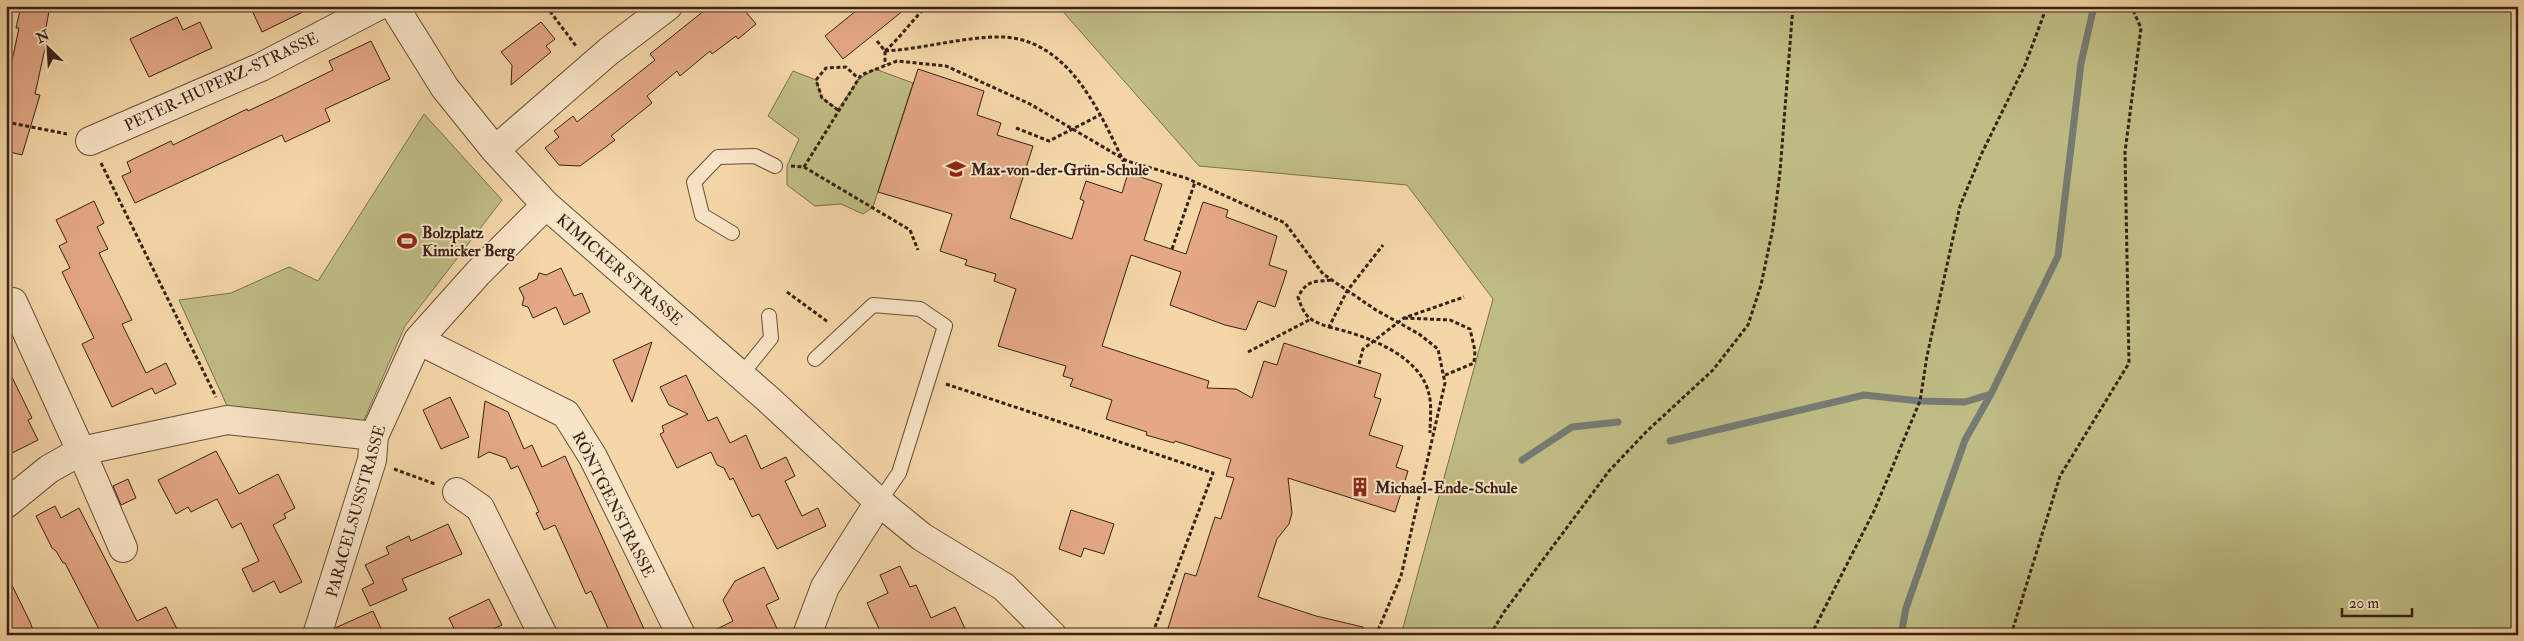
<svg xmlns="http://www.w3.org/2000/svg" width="2524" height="641" font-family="'IM FELL Double Pica',serif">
<rect width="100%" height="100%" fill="#f4d6a7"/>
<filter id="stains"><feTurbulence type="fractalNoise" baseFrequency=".004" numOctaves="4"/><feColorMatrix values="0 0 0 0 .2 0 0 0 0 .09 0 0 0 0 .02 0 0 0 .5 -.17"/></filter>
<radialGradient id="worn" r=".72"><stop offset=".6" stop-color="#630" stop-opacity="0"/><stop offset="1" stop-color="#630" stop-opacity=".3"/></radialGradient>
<path fill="#bfbd84" stroke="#7c6f4e" d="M 1058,6 L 2518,6 L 2518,635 L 1401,635 L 1493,299 L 1407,185 L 1199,166 Z
M 875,69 L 913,83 L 873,207 L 863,214 L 841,204 L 815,206 L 787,185 L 787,166 L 799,139 L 768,116 L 793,71 L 816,80 L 822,98 L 838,109 L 859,79 Z
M 424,114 L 502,200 L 405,326 L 361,427 L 228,408 L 179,300 L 231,293 L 289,267 L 318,281 Z"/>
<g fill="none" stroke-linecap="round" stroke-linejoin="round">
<path stroke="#767b73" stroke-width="7" d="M 1670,441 L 1864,395 L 1920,401 L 1965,402 L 1991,394
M 1522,460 L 1572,427 L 1618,422
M 1901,635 L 1906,608 L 1965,440 L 1991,394 L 2058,256 L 2081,63 L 2094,6"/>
</g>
<path fill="#e4a887" stroke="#392118" d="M 21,6 L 50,6 L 44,38 L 47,39 L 35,94 L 40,95 L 22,155 L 6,151 L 6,89 L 19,28 L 16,28 Z
M 250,6 L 315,6 L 262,32 Z
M 710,6 L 741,6 L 756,24 L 738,39 L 736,36 L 712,54 L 710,51 L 680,76 L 677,71 L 647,96 L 652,103 L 611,136 L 615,140 L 580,166 L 559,165 L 545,148 L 559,137 L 554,131 L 573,116 L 577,122 L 655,60 L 650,54 Z
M 862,6 L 909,6 L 843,59 L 825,36 Z
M 177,17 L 183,30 L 200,22 L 212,48 L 149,77 L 130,39 Z
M 541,22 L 555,39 L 546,46 L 551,52 L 511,85 L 512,65 L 501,52 Z
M 371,41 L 390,79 L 325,109 L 330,121 L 285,142 L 282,135 L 135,203 L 122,176 L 131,172 L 127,162 L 171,141 L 173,145 L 247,109 L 248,111 L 282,95 L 333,70 L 329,61 Z
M 918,69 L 984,91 L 977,115 L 1001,123 L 997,135 L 1033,146 L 1010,218 L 1072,239 L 1084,201 L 1080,199 L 1086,181 L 1122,193 L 1128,173 L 1162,184 L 1144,240 L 1186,254 L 1203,202 L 1228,210 L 1226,217 L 1277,236 L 1269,265 L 1287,271 L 1275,307 L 1258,301 L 1246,330 L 1225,325 L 1170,305 L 1181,272 L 1131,255 L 1102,346 L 1209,381 L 1207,388 L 1236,389 L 1252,398 L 1264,361 L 1277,365 L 1284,343 L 1381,374 L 1374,397 L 1381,399 L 1369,435 L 1403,446 L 1396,467 L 1408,471 L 1395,512 L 1288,478 L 1292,513 L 1289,524 L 1277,539 L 1258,597 L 1316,616 L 1363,627 L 1362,635 L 1166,635 L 1185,573 L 1196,576 L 1215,517 L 1221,519 L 1234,478 L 1226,476 L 1231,459 L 1175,441 L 1174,443 L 1146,435 L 1147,432 L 1106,419 L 1112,400 L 1070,386 L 1073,379 L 1063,376 L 1066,366 L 998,346 L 1016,289 L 994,281 L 996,274 L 965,265 L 967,260 L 940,251 L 952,214 L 878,192 Z
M 94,201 L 104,223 L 97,227 L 108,249 L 99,253 L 132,320 L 122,324 L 146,373 L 166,363 L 176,384 L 155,394 L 152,388 L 112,407 L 82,344 L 94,338 L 62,272 L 70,268 L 59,246 L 67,242 L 56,220 Z
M 561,268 L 574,296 L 582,293 L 590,312 L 564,325 L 556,307 L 533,318 L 528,307 L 522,305 L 524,298 L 519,288 L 537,279 L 539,273 L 546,275 Z
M 652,342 L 632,402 L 613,360 Z
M 6,365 L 32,418 L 28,420 L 38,440 L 6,456 Z
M 686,375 L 708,421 L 717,417 L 730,443 L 746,435 L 761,469 L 786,457 L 795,476 L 785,481 L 802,516 L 818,508 L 826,526 L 777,549 L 759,514 L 752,517 L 733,478 L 730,480 L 724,468 L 717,465 L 711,452 L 677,468 L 660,434 L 664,432 L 662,426 L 688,414 L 669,405 L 660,387 Z
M 450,397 L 469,437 L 441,449 L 423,410 Z
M 485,401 L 508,412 L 524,449 L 532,445 L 542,467 L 565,456 L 644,629 L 631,635 L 611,635 L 591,591 L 586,594 L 555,525 L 544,530 L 536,513 L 539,512 L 518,466 L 511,469 L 506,458 L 489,452 L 478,458 Z
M 216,451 L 239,494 L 278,474 L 295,508 L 284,514 L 286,518 L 273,525 L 302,582 L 280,593 L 274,581 L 253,592 L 242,569 L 259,561 L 241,523 L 232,528 L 217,499 L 191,512 L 188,507 L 176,514 L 158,480 Z
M 128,479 L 136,498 L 121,505 L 113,486 Z
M 55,506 L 61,518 L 79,508 L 137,621 L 166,607 L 180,635 L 102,635 L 65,563 L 63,563 L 56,551 L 52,548 L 36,516 Z
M 1071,510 L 1114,524 L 1104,554 L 1084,548 L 1081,557 L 1059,549 Z
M 448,524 L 462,554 L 402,579 L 407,590 L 370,606 L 362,589 L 374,583 L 365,565 L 389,554 L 386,547 L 409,536 L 411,541 Z
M 900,566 L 910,587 L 916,585 L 931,618 L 955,607 L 968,635 L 882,635 L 867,603 L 888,593 L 880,575 Z
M 764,567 L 779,599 L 766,605 L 780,635 L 705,635 L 733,621 L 723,600 L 735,581 Z
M 6,573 L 30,622 L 35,635 L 6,635 Z
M 489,599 L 502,625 L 481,635 L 457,635 L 449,618 Z
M 373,611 L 384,635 L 333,635 L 335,628 Z"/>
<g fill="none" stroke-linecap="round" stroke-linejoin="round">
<defs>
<path id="lane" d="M 732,233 L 702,215 L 694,182 L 718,157 L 755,156 L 775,166
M 815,359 L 873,305 L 920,309 L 945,326 L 899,473 L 879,502
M 741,375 L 771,338 L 769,316"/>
<path id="street" d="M 394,6 L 445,88 L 495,150 L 546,205 L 768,399 L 879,502 L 922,537 L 1004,587 L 1052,635
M 90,141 L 261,67 L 378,6
M 495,150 L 609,51 L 668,6
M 13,302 L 81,451 L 123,548
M 418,340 L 566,414 L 593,457 L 681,635
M 457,492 L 480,508 L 543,635
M 6,504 L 49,469 L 81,451 L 227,420 L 374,436
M 317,635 L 372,460 L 374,436 L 418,340 L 478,273 L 546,205
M 807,635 L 825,587 L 879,502"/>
</defs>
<use href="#lane" stroke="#684e3c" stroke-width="16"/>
<use href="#street" stroke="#684e3c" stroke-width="30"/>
<path stroke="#392118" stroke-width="3" stroke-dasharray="4 2.5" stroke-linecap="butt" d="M 546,6 L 576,46
M 877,41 L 885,51 L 885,65
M 885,51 C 922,49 958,38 995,37 C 1069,34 1101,115 1128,171
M 885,51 C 901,37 912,20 927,6
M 838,110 L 822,98 L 816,80 L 826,68 L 846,67 L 859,79
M 6,122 L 67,134
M 1016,128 L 1049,141 L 1100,115
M 101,163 L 216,397
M 791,166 L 804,167 L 861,75 L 897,61 L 946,66 L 1030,104 L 1127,161 L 1186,178 L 1285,223 L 1323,274 L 1376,310 L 1419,334 L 1438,349 L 1445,383 L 1401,576 L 1376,635
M 804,167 L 910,230 L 918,250
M 1172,249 L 1195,182
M 1331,280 C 1313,282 1307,280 1298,297 C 1305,318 1309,320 1329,327 L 1347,291 L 1383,245
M 787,292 L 828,322
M 1404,318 L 1450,320 L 1470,329 L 1475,351 L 1474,363 L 1443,376
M 1329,327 C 1364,335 1420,354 1429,394 C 1432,406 1430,421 1430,433
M 1248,352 L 1309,320
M 1359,364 L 1363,349 L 1404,318 L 1464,297
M 946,384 L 1213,473 L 1152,635
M 394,469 L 435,484
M 1490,635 L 1504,612 L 1609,471 L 1647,431 L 1713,370 L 1748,325 L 1761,285 L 1773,228 L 1780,172 L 1793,6
M 1811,635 L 1874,511 L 1920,401 L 1927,356 L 1960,206 L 1981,155 L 2025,65 L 2047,6
M 2011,635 L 2060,476 L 2129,363 L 2125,152 L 2141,28 L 2131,6"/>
<use href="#lane" stroke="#f8e4c6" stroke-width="14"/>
<use href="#street" stroke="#f8e4c6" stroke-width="28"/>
</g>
<defs>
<symbol id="school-bare" viewBox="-9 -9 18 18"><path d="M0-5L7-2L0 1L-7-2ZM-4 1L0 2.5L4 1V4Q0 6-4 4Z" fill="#8f2418" stroke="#f8e4c6" stroke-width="2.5" paint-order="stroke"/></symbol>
<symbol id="stadium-bare" viewBox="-9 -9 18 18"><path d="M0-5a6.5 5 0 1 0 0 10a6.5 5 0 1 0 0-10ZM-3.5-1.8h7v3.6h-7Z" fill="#8f2418" stroke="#f8e4c6" stroke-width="2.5" paint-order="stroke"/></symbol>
<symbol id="building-bare" viewBox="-9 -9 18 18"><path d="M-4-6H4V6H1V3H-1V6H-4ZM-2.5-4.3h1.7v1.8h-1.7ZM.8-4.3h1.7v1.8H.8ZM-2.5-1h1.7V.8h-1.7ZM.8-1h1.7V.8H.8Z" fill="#8f2418" stroke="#f8e4c6" stroke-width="2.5" paint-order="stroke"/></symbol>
</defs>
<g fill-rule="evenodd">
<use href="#school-bare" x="942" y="155" width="28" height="28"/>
<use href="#stadium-bare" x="393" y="227" width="28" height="28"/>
<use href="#building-bare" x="1346" y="473" width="28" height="28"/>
</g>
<g text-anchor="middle" stroke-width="4" stroke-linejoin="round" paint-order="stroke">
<g font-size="16" fill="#392118" stroke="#f8e4c6">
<text transform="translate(221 81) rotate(-25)" y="6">PETER-HUPERZ-STRASSE</text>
<text transform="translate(620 269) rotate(41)" y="6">KIMICKER STRASSE</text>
<text transform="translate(614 504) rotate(63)" y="6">RÖNTGENSTRASSE</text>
<text transform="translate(355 511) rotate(-74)" y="6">PARACELSUSSTRASSE</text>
</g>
<g font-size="16" font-weight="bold" fill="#392118" stroke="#f8e4c6" text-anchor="start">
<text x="971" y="175">Max-von-der-Grün-Schule</text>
<text x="422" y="238">Bolzplatz<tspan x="422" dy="18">Kimicker Berg</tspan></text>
<text x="1375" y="493">Michael-Ende-Schule</text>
</g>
</g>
<rect width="2524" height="641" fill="none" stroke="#f4d6a7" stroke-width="25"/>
<rect x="8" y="8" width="2509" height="626" fill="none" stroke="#392118" stroke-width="2.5"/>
<rect x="12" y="12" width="2499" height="616" fill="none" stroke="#392118"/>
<g transform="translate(48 48) rotate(335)" stroke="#f8e4c6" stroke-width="4" paint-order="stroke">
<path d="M0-4L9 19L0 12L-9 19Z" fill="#392118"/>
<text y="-8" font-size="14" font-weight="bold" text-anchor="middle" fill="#392118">N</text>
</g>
<path d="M2342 608v8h70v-8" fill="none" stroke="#392118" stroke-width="2.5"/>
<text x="2349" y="608" font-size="15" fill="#392118" stroke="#f8e4c6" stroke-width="4" paint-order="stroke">20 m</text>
<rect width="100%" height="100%" filter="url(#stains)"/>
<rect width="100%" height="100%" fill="url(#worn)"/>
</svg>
